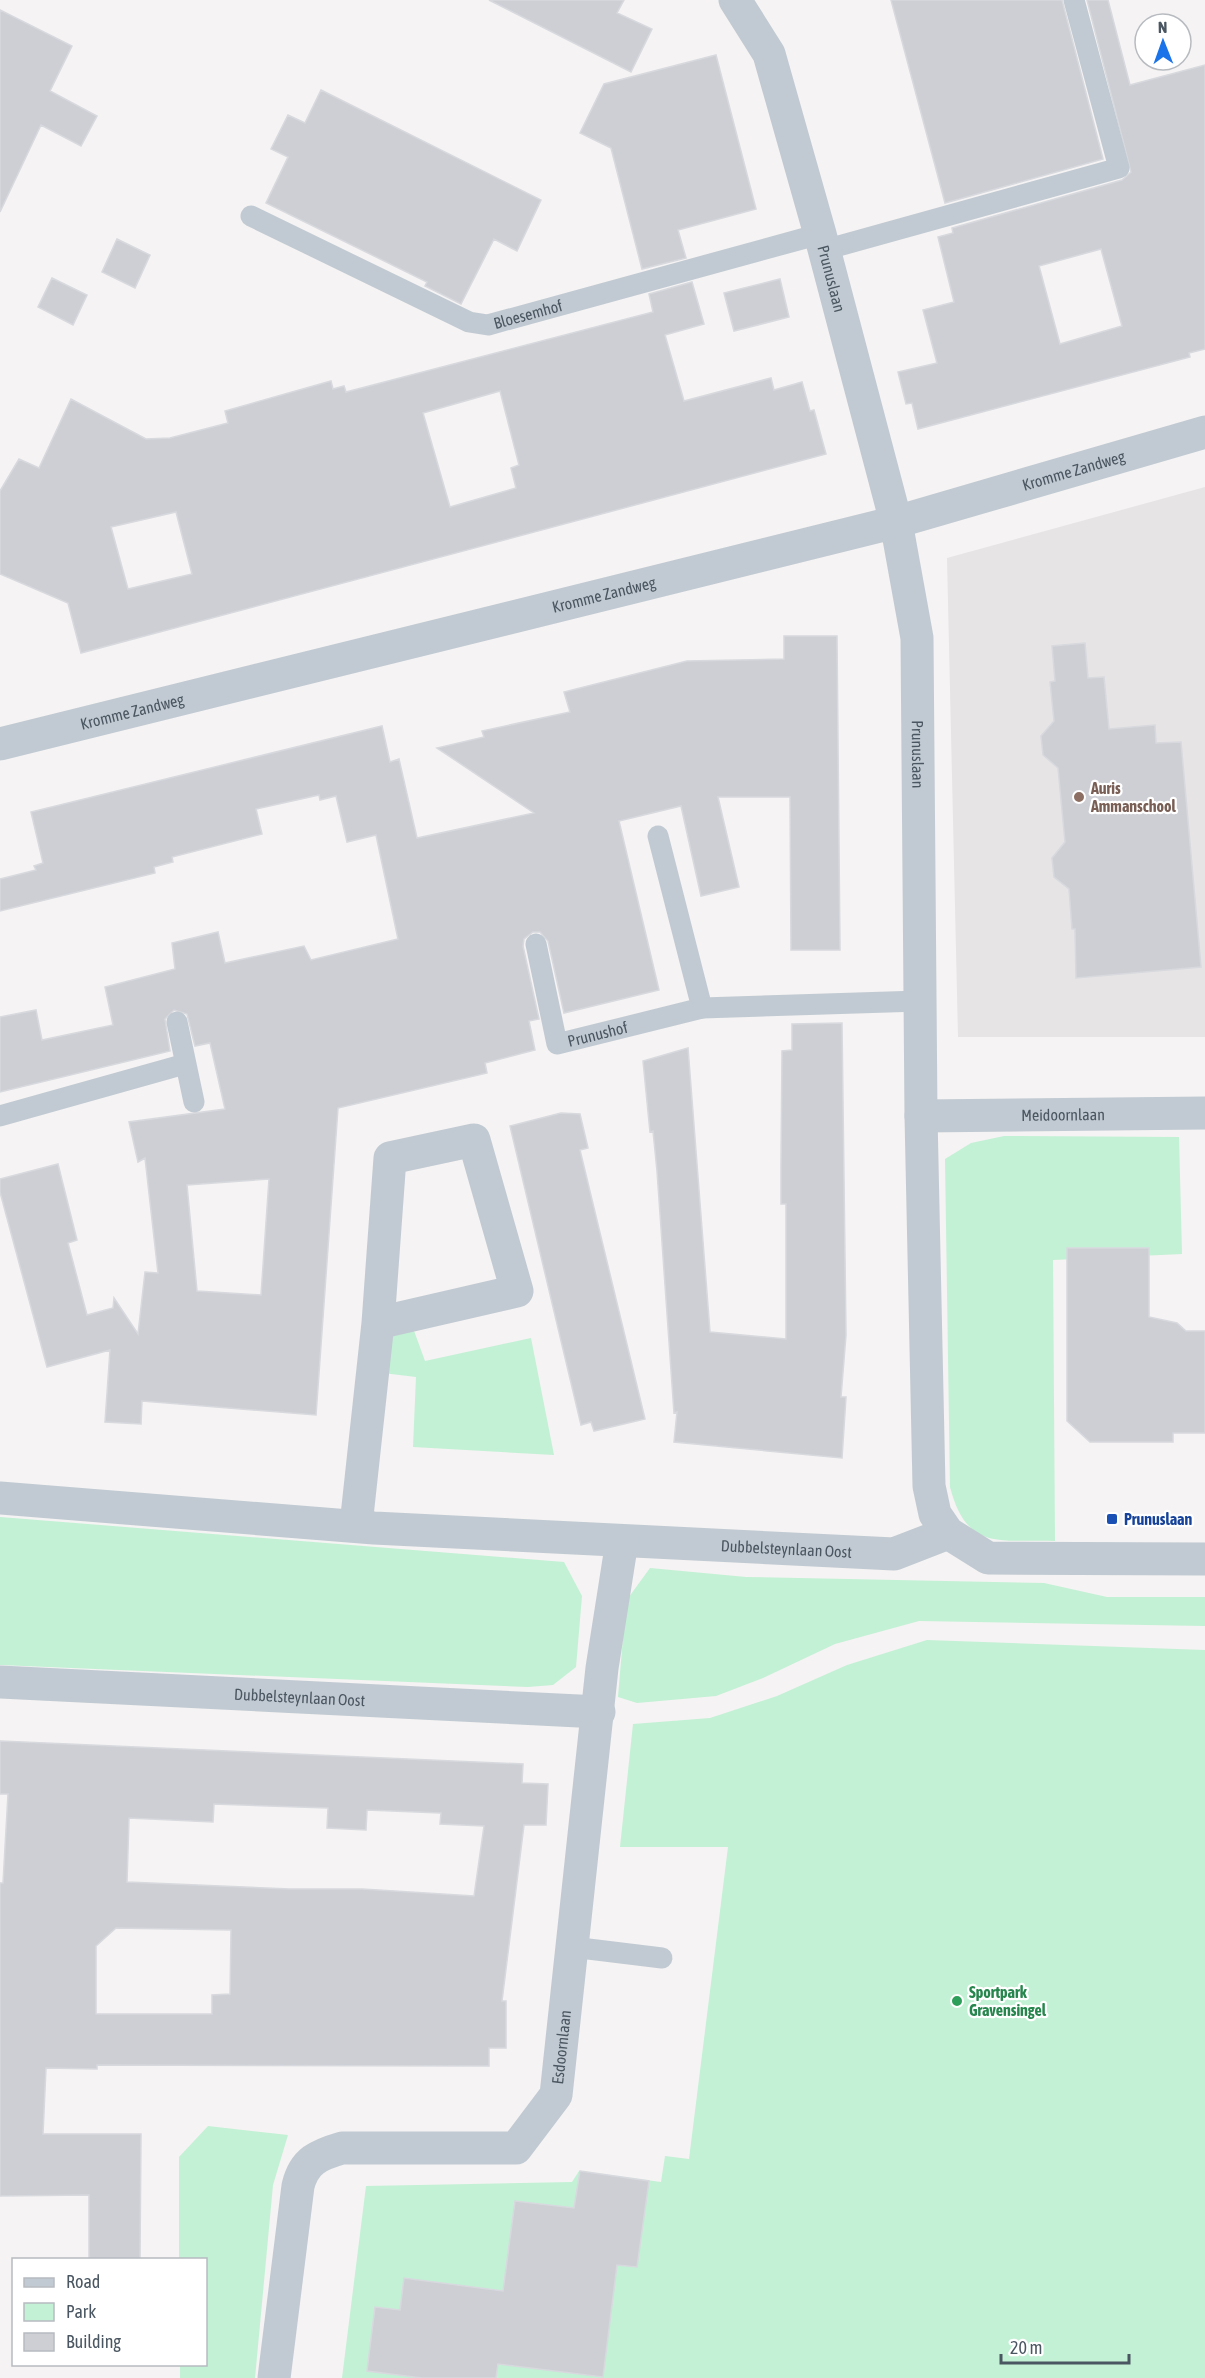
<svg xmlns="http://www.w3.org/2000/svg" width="1205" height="2378" font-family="'Asap Condensed',sans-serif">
<rect width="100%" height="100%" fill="#f5f3f3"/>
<path fill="#e6e4e5" d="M 1205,487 L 1205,1037 L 958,1037 L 947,558 Z"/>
<path fill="#c3f1d5" d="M 1004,1136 L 1179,1137 L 1182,1254 L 1053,1260 L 1055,1541 C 1000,1539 967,1552 950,1487 L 945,1159 L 971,1143 Z
M 413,1328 L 425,1361 L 531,1338 L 554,1455 L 413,1447 L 416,1377 L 383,1373 L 393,1333 Z
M 0,1517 L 564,1562 L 582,1596 L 576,1667 L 553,1685 L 528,1687 L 0,1665 Z
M 650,1568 L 746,1577 L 1044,1583 L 1107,1597 L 1205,1597 L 1205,1626 L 919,1621 L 835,1644 L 763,1678 L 716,1696 L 637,1703 L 618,1697 L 626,1601 Z
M 927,1640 L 1205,1650 L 1205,2378 L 342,2378 L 366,2186 L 572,2182 L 579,2171 L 661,2182 L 665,2156 L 689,2159 L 728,1847 L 620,1847 L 633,1724 L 710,1718 L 777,1696 L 847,1665 Z
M 208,2126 L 288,2135 L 273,2185 L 255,2378 L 180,2378 L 180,2365 L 206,2364 L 206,2260 L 179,2259 L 179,2157 Z"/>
<path fill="#cdcfd5" stroke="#d7d9de" stroke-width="1.5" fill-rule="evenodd" d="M 489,0 L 624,0 L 617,13 L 652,29 L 631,72 Z
M 891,0 L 1062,0 L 1103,159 L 945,203 Z
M 1087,0 L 1108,0 L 1130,85 L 1205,65 L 1205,349 L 1189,353 L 1190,357 L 918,429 L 912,403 L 906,404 L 898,372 L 937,363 L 923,310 L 954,302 L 938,237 L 953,233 L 952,228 L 1122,180 L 1131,172 ZM 1101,249 L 1122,326 L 1060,344 L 1039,266 Z
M 0,10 L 72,46 L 50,91 L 97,116 L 81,146 L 41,125 L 0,212 Z
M 716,55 L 756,209 L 678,230 L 686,258 L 642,269 L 611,148 L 580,133 L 604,84 Z
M 321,90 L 541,200 L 517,251 L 494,239 L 461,304 L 425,286 L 427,282 L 266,203 L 288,157 L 271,149 L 288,115 L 305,123 Z
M 117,239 L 150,255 L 135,288 L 102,272 Z
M 52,278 L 87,295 L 73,325 L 38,307 Z
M 780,279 L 789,317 L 734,331 L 724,293 Z
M 692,282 L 704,324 L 665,335 L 684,401 L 771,378 L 774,390 L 802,382 L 810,411 L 814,410 L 826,454 L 81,653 L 68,603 L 0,574 L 0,491 L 19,459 L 39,468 L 71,399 L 146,439 L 170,438 L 228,423 L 225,411 L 331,381 L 333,389 L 344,386 L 346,392 L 653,312 L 649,294 ZM 500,391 L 519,465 L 511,468 L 516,488 L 450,507 L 423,413 ZM 176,512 L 192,574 L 128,589 L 111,527 Z
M 784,636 L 837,636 L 840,950 L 791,950 L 790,797 L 718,797 L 739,887 L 701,896 L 681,806 L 619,821 L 659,990 L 564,1013 L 548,941 L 540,932 L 533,932 L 524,939 L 523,946 L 539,1019 L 529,1021 L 535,1050 L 485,1063 L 487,1073 L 338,1108 L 316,1415 L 142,1401 L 141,1424 L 105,1422 L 110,1350 L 47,1367 L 0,1192 L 0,1179 L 58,1164 L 77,1240 L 68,1243 L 87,1315 L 113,1308 L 114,1298 L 138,1334 L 145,1272 L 158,1273 L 145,1158 L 138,1162 L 129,1122 L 225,1109 L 210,1043 L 195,1046 L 187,1014 L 174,1010 L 165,1019 L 170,1051 L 0,1092 L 0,1017 L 36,1010 L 42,1040 L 113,1025 L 105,987 L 175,969 L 172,943 L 218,932 L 225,963 L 304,946 L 311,960 L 398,939 L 376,835 L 347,842 L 336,796 L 320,800 L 319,795 L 256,809 L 262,834 L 172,857 L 173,862 L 154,867 L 155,873 L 0,911 L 0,879 L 36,870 L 34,866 L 43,863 L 31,812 L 382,726 L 390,762 L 399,759 L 417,838 L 534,813 L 437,748 L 484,737 L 482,731 L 570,712 L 564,692 L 687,661 L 784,659 ZM 269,1179 L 261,1295 L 197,1291 L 187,1185 Z
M 1085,643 L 1088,678 L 1104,677 L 1109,729 L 1155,725 L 1156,743 L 1181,742 L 1201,967 L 1076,978 L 1075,929 L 1072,929 L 1069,889 L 1054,877 L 1052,858 L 1065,842 L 1058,768 L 1043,755 L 1041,736 L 1054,721 L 1050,682 L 1055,681 L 1052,646 Z
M 842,1023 L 846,1335 L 841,1397 L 846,1397 L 842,1458 L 674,1442 L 677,1412 L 674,1413 L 657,1171 L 653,1131 L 650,1132 L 643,1061 L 688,1048 L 710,1332 L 786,1339 L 786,1204 L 781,1204 L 781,1164 L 782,1051 L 792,1050 L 792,1024 Z
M 561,1113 L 580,1114 L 588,1148 L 580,1150 L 645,1419 L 594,1431 L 591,1422 L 581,1425 L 510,1126 Z
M 1067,1248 L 1149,1248 L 1149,1317 L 1177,1323 L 1186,1331 L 1205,1331 L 1205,1433 L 1173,1433 L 1173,1442 L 1090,1442 L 1067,1421 Z
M 0,1741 L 523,1764 L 522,1783 L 548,1784 L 546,1825 L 524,1825 L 502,2001 L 506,2001 L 506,2048 L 489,2048 L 489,2066 L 97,2065 L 97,2069 L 46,2068 L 43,2134 L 141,2134 L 140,2259 L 89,2259 L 89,2195 L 0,2196 L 0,1883 L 3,1883 L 8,1794 L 0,1794 ZM 214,1804 L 328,1808 L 327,1828 L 366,1830 L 367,1810 L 441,1813 L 440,1824 L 484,1826 L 474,1896 L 362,1889 L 290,1889 L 127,1882 L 129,1818 L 213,1822 ZM 116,1928 L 231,1930 L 230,1994 L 212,1995 L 212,2014 L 96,2014 L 96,1946 Z
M 580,2171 L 649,2181 L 637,2267 L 617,2265 L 603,2377 L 498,2364 L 496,2378 L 422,2378 L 367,2371 L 375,2307 L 400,2310 L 404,2278 L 503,2291 L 515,2201 L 574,2208 Z"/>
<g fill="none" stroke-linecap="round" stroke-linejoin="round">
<g stroke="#c1cad2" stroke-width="21">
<path id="s1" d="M 251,216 L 469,322 L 488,325 L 820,234"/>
<path d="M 824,250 L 1119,168 L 1074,0"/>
<path d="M 658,836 L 702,1008 L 920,1001"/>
<path id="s2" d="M 536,944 L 557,1044 L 702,1008"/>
<path d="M 177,1022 L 194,1102"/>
<path d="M 0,1116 L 185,1064"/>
<path d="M 572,1947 L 662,1958"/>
</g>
<g stroke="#c1cad2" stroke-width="33">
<path id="s3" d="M 0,744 L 896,522 L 1205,432"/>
<path id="s4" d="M 921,1116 L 1205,1113"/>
<path id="s5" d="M 0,1498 L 374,1528 L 894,1554 L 948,1533"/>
<path d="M 356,1525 L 378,1323 L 390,1158 L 474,1140 L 517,1291 L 378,1323"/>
<path id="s6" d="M 0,1682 L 599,1712"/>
<path id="s7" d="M 274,2378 L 298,2186 C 304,2161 318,2155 342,2148 L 516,2148 L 556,2095 L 602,1668 L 622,1541"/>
</g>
<path stroke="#c1cad2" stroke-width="33" id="s8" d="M 735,0 L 769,54 L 820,234 L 896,522 L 917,638 L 921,1116 L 929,1486 L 935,1514 L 948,1533 L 988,1558 L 1205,1559"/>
</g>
<circle fill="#8d6e63" stroke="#fff" stroke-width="2" cx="1079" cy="797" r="6"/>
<rect fill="#1a4fb4" stroke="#fff" stroke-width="2" x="1106" y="1513" width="12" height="12" rx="3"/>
<circle fill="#2e9e5b" stroke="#fff" stroke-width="2" cx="957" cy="2001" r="6"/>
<g text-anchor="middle" stroke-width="4.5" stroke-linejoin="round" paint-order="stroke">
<g font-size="16" fill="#4a5661" stroke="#fff">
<text dy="6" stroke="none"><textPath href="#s8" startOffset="297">Prunuslaan</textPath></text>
<text dy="6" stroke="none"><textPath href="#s1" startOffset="303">Bloesemhof</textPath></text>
<text dy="6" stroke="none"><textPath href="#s3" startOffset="1108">Kromme Zandweg</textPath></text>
<text dy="6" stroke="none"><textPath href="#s3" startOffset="622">Kromme Zandweg</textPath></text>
<text dy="6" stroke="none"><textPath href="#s3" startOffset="136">Kromme Zandweg</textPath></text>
<text dy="6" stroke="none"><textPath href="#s8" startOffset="783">Prunuslaan</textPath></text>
<text dy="6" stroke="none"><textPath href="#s2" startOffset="144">Prunushof</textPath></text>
<text dy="6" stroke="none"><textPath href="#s4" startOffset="142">Meidoornlaan</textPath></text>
<text dy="6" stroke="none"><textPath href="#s5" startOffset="788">Dubbelsteynlaan Oost</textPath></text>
<text dy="6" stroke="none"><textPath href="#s6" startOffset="300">Dubbelsteynlaan Oost</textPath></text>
<text dy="6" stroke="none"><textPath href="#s7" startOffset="544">Esdoornlaan</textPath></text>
</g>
<g font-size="16" font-weight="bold" fill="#785e54" stroke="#fff" text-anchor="start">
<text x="1091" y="794">Auris<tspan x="1091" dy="18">Ammanschool</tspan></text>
</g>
<g font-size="16" font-weight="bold" fill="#164399" stroke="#fff" text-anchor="start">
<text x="1124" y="1525">Prunuslaan</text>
</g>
<g font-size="16" font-weight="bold" fill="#27864d" stroke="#fff" text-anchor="start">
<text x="969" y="1998">Sportpark<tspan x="969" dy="18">Gravensingel</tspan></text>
</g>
</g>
<rect x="12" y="2258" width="195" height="108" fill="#ffffff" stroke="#b7bbc0" stroke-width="1.5"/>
<rect x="24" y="2278" width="30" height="9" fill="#c1cad2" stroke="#b7bbc0" stroke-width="1.5"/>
<text x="66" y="2288" font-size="18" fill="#4a5661">Road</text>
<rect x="24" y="2303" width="30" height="18" fill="#c3f1d5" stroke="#b7bbc0" stroke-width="1.5"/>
<text x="66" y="2318" font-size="18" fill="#4a5661">Park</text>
<rect x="24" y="2333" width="30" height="18" fill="#cdcfd5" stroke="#b7bbc0" stroke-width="1.5"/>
<text x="66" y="2348" font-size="18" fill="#4a5661">Building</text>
<g transform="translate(1163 42) rotate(359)"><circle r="28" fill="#ffffff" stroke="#b7bbc0" stroke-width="1.5"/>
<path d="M0-4.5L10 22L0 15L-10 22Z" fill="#1a73e8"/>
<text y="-9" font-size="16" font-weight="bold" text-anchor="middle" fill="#4a5661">N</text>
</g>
<path d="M1001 2354v9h128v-9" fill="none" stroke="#4a5661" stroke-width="3"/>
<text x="1010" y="2354" font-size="18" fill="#4a5661" stroke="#ffffff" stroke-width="4.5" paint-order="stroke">20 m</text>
</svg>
